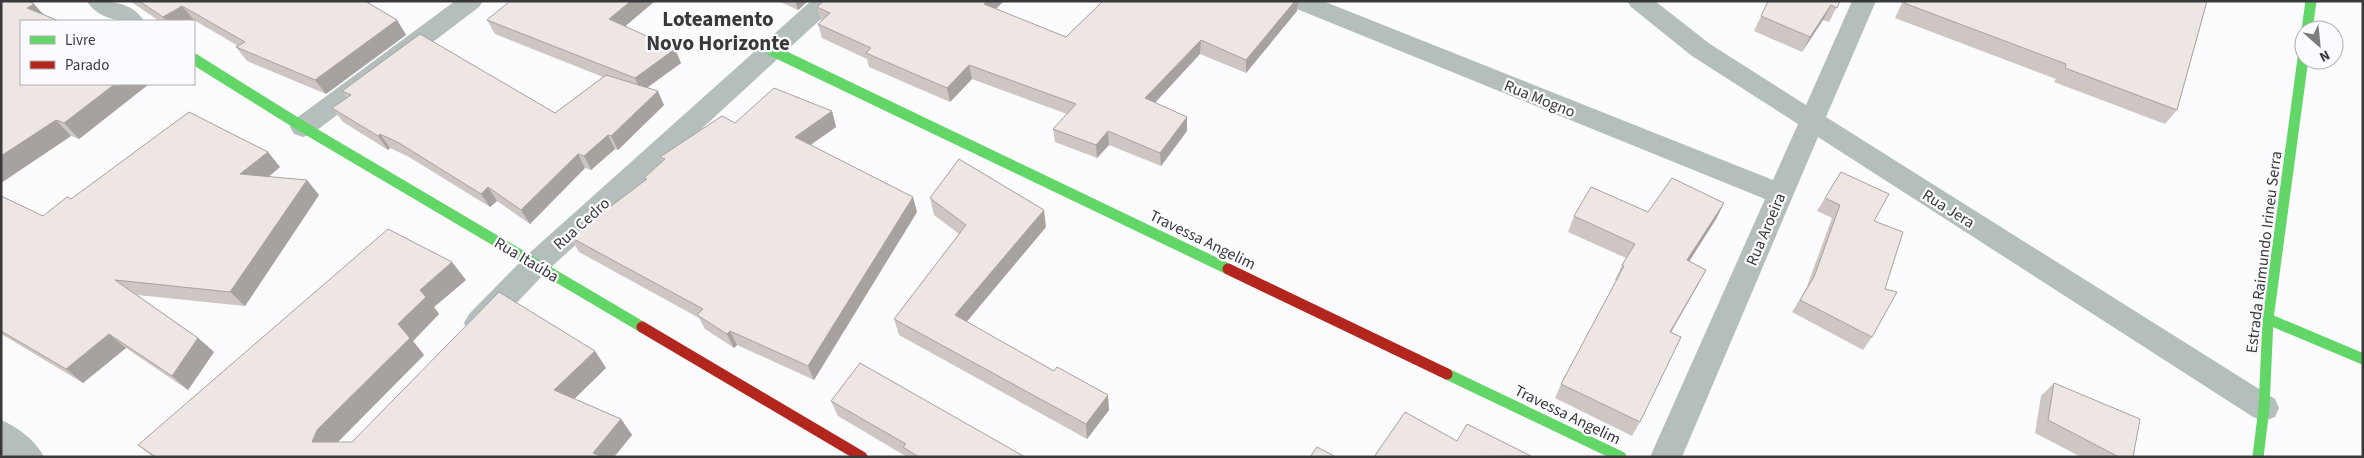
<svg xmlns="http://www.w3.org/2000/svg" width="2364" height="458" font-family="'Source Sans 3',sans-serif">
<rect width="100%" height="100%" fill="#fcfcfe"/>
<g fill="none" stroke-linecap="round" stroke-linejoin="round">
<path fill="#b4bfbd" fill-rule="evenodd" d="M 87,1 C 108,1 132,1 144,21 C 124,22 99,21 87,1 Z
M 455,1 L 483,1 L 479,7 L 312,134 L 303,137 L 294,134 L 290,127 L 294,120 Z
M 811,1 L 838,1 L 834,7 L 546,272 L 489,332 L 479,335 L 469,332 L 464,323 L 469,314 L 526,256 Z
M 1288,1 L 1323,1 L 1773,180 L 1798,124 L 1692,56 L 1631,7 L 1627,1 L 1655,1 L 1710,44 L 1806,105 L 1852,1 L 1876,1 L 1826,117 L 2275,399 L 2279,408 L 2275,417 L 2264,421 L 2253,417 L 1818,137 L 1682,457 L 1650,457 L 1765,199 L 1292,7 Z
M 1,420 C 18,427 36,441 44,457 L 5,457 L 1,453 Z"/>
<path stroke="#63d668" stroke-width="11" d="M 2307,30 L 2311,1
M 771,50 L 1228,269
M 194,59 L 303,127 L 642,327
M 2268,319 L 2363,359
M 1447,374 L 1621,457
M 2258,457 L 2264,408 L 2268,319 L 2304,51"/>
<path stroke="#b3261e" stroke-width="11" d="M 1228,269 L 1447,374
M 642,327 L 862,457"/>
</g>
<path fill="#cdc6c3" d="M 1,1 L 34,4 L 44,15 L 149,84 L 79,139 L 71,136 L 1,183 Z
M 130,1 L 371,1 L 370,4 L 397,20 L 406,35 L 326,94 L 247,61 L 236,47 L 238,46 L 194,20 L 193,21 L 159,21 Z
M 510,1 L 655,1 L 625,26 L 675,49 L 681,63 L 647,88 L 664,105 L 618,150 L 615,149 L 591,170 L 585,168 L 530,224 L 497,201 L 490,207 L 409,157 L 390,148 L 388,150 L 343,122 L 332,108 L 347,98 L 342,91 L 555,113 L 603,77 L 495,34 L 487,20 Z
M 778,1 L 808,1 L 798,10 Z
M 893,1 L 1004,1 L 996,9 L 1066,37 L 1103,1 L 1298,1 L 1297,11 L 1246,73 L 1200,54 L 1155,103 L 1187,117 L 1187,131 L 1161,166 L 1109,145 L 1097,158 L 1055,142 L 1053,129 L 1067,114 L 972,79 L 950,102 L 869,67 L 867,59 L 822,38 L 818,24 L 821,21 L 817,7 Z
M 1840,1 L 1829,22 L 1823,20 L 1802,52 L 1754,31 L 1761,16 Z
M 1903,1 L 2207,1 L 2177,110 L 2165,124 L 2054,82 L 2056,79 L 1895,18 Z
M 832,111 L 836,127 L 811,145 L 917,212 L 814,380 L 737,345 L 734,348 L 705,329 L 699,318 L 579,252 L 570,237 L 645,180 L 644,178 L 662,162 L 660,157 L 735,123 Z
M 268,152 L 280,167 L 269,177 L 319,195 L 245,306 L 137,295 L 198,338 L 214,352 L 188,390 L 126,348 L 83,383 L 3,335 L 1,336 L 1,196 L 43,216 L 71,199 Z
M 1841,172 L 1874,221 L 1885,289 L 1872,337 L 1863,350 L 1792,312 L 1806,289 L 1832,218 L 1817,211 Z
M 930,198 L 1046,227 L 966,322 L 1109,410 L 1087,439 L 899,335 L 894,319 L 959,234 L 934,215 Z
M 1724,203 L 1716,219 L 1689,261 L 1706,270 L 1671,332 L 1640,422 L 1632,436 L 1555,398 L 1561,384 L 1616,281 L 1615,280 L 1622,265 L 1626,258 L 1568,232 L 1574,216 L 1648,212 Z
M 466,280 L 434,307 L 439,314 L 413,341 L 424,355 L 337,442 L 352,442 L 595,351 L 606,368 L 574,399 L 621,419 L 632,435 L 614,457 L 153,457 L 138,445 Z
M 2054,383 L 2133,457 L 2081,457 L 2035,433 L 2041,396 Z
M 831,401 L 1025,457 L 907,457 L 838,416 Z"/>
<path fill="#a7a19f" d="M 631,1 L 655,1 L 616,34 L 609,19 Z
M 795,1 L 808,1 L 798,10 Z
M 987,1 L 1004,1 L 986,18 L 984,4 Z
M 1295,1 L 1298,1 L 1297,11 L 1246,73 L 1246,60 Z
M 34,4 L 48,20 L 27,8 Z
M 1831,5 L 1823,20 L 1802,52 L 1810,37 Z
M 182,6 L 194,20 L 193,21 L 166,21 L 163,17 Z
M 397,20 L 406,35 L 326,94 L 315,80 Z
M 1201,40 L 1200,54 L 1146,112 L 1145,98 Z
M 675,49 L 681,63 L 641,92 L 635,78 Z
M 969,65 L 972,79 L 950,102 L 947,88 Z
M 115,84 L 149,84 L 79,139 L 64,123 Z
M 658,91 L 664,105 L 618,150 L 611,136 Z
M 832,111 L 836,127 L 800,152 L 795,137 Z
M 1187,117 L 1187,131 L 1161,166 L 1160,153 Z
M 56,120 L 71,136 L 1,183 L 1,156 Z
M 1108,131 L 1109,145 L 1097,158 L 1096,145 Z
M 380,134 L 390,148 L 388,150 L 378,136 Z
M 608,135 L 615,149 L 591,170 L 584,156 Z
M 268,152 L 280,167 L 253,189 L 240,174 Z
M 578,154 L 585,168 L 530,224 L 521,210 Z
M 307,180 L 319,195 L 245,306 L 230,292 Z
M 488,187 L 497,201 L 490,207 L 481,194 Z
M 913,197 L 917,212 L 814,380 L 808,366 Z
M 1724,203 L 1716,219 L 1680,276 L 1687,260 Z
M 1044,210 L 1046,227 L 959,331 L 955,315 Z
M 452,262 L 466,280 L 434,307 L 439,314 L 413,341 L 424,355 L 334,446 L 312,442 L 317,430 L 398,324 L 420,290 Z
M 1706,270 L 1698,285 L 1663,346 L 1670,332 Z
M 730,331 L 737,345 L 734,348 L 727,334 Z
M 109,334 L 126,348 L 83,383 L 66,369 Z
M 198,338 L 214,352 L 188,390 L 172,376 Z
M 595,351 L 606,368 L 566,407 L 554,390 Z
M 1108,395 L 1109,410 L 1087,439 L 1086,424 Z
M 621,419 L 632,435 L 614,457 L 595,457 L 593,453 Z"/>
<path fill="#eee6e3" stroke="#a7a19f" d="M 1,1 L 28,1 L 34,4 L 27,8 L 59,21 L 21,21 L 21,84 L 115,84 L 64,123 L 56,120 L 1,156 Z
M 139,1 L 365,1 L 397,20 L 315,80 L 236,47 L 245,42 L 182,6 L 163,17 Z
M 510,1 L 631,1 L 609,19 L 675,49 L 635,78 L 487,20 Z
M 824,1 L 987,1 L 984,4 L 1066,37 L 1103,1 L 1295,1 L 1246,60 L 1201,40 L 1145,98 L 1187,117 L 1160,153 L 1108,131 L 1096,145 L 1053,129 L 1076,104 L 969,65 L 947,88 L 866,53 L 871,48 L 818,24 L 830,13 L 817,7 Z
M 1768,1 L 1840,1 L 1837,8 L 1831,5 L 1810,37 L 1761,16 Z
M 1905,1 L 2207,1 L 2177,110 L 2065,68 L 2066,64 L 1904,3 Z
M 420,34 L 555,113 L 606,75 L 658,91 L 611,136 L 608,135 L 584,156 L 578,154 L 521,210 L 488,187 L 481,194 L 399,143 L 380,134 L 378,136 L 332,108 L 351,95 L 342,91 Z
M 774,88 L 832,111 L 795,137 L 913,197 L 808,366 L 730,331 L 727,334 L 697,315 L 703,309 L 570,237 L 647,179 L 644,178 L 665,159 L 660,157 L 722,116 L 735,123 Z
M 189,112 L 268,152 L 240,174 L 307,180 L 230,292 L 115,280 L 198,338 L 172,376 L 109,334 L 66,369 L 1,331 L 1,196 L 43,216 L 67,197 L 71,199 Z
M 959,159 L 1044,210 L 955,315 L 1054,371 L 1057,367 L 1108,395 L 1086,424 L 894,319 L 966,225 L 930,198 Z
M 1841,172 L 1889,194 L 1874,221 L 1903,232 L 1885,289 L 1897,292 L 1872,337 L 1800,300 L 1814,277 L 1840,205 L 1825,198 Z
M 1672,178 L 1724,203 L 1687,260 L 1706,270 L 1670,332 L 1681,337 L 1640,422 L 1561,384 L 1624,266 L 1622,265 L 1635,244 L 1574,216 L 1591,187 L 1648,212 Z
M 388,229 L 452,262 L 420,290 L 426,297 L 398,324 L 410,338 L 317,430 L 312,442 L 352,442 L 499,292 L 595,351 L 554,390 L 621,419 L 593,453 L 603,457 L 156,457 L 138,445 Z
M 860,363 L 1025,457 L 919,457 L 903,447 L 906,444 L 831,401 Z
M 2054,383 L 2140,419 L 2133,457 L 2119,457 L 2048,420 Z
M 1405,412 L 1457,441 L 1467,424 L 1531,456 L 1374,457 Z
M 1317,447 L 1336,457 L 1310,457 Z"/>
<g text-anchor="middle" stroke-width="4.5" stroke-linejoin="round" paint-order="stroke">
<g font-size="16" fill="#39393b" stroke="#fbfbff">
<text transform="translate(1540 98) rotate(22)" y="6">Rua Mogno</text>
<text transform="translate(1949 208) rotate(32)" y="6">Rua Jera</text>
<text transform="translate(581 223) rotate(-42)" y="6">Rua Cedro</text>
<text transform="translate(1765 229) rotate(-67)" y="6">Rua Aroeira</text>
<text transform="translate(1203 239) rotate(26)" y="6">Travessa Angelim</text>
<text transform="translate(2263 252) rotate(-83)" y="6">Estrada Raimundo Irineu Serra</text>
<text transform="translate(527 259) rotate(31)" y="6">Rua Itaúba</text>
<text transform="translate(1568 414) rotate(26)" y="6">Travessa Angelim</text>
</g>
<g font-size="21" font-weight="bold" fill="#39393b" stroke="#fbfbff">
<text x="718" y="26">Loteamento<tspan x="718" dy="24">Novo Horizonte</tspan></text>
</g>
</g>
<rect width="2364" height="458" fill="none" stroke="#39393b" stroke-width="5"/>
<rect x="20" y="20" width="175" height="65" fill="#fbfbff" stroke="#adadb1"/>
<rect x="30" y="36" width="25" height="8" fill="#63d668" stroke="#adadb1"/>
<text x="65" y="45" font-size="15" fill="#39393b">Livre</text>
<rect x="30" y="61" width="25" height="8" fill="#b3261e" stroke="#adadb1"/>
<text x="65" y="70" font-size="15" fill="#39393b">Parado</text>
<g transform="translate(2319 45) rotate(153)"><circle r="24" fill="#fbfbff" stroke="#adadb1"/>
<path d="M0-4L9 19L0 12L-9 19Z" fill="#7d7d7f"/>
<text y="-8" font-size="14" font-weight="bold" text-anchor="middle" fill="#39393b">N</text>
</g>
</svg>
